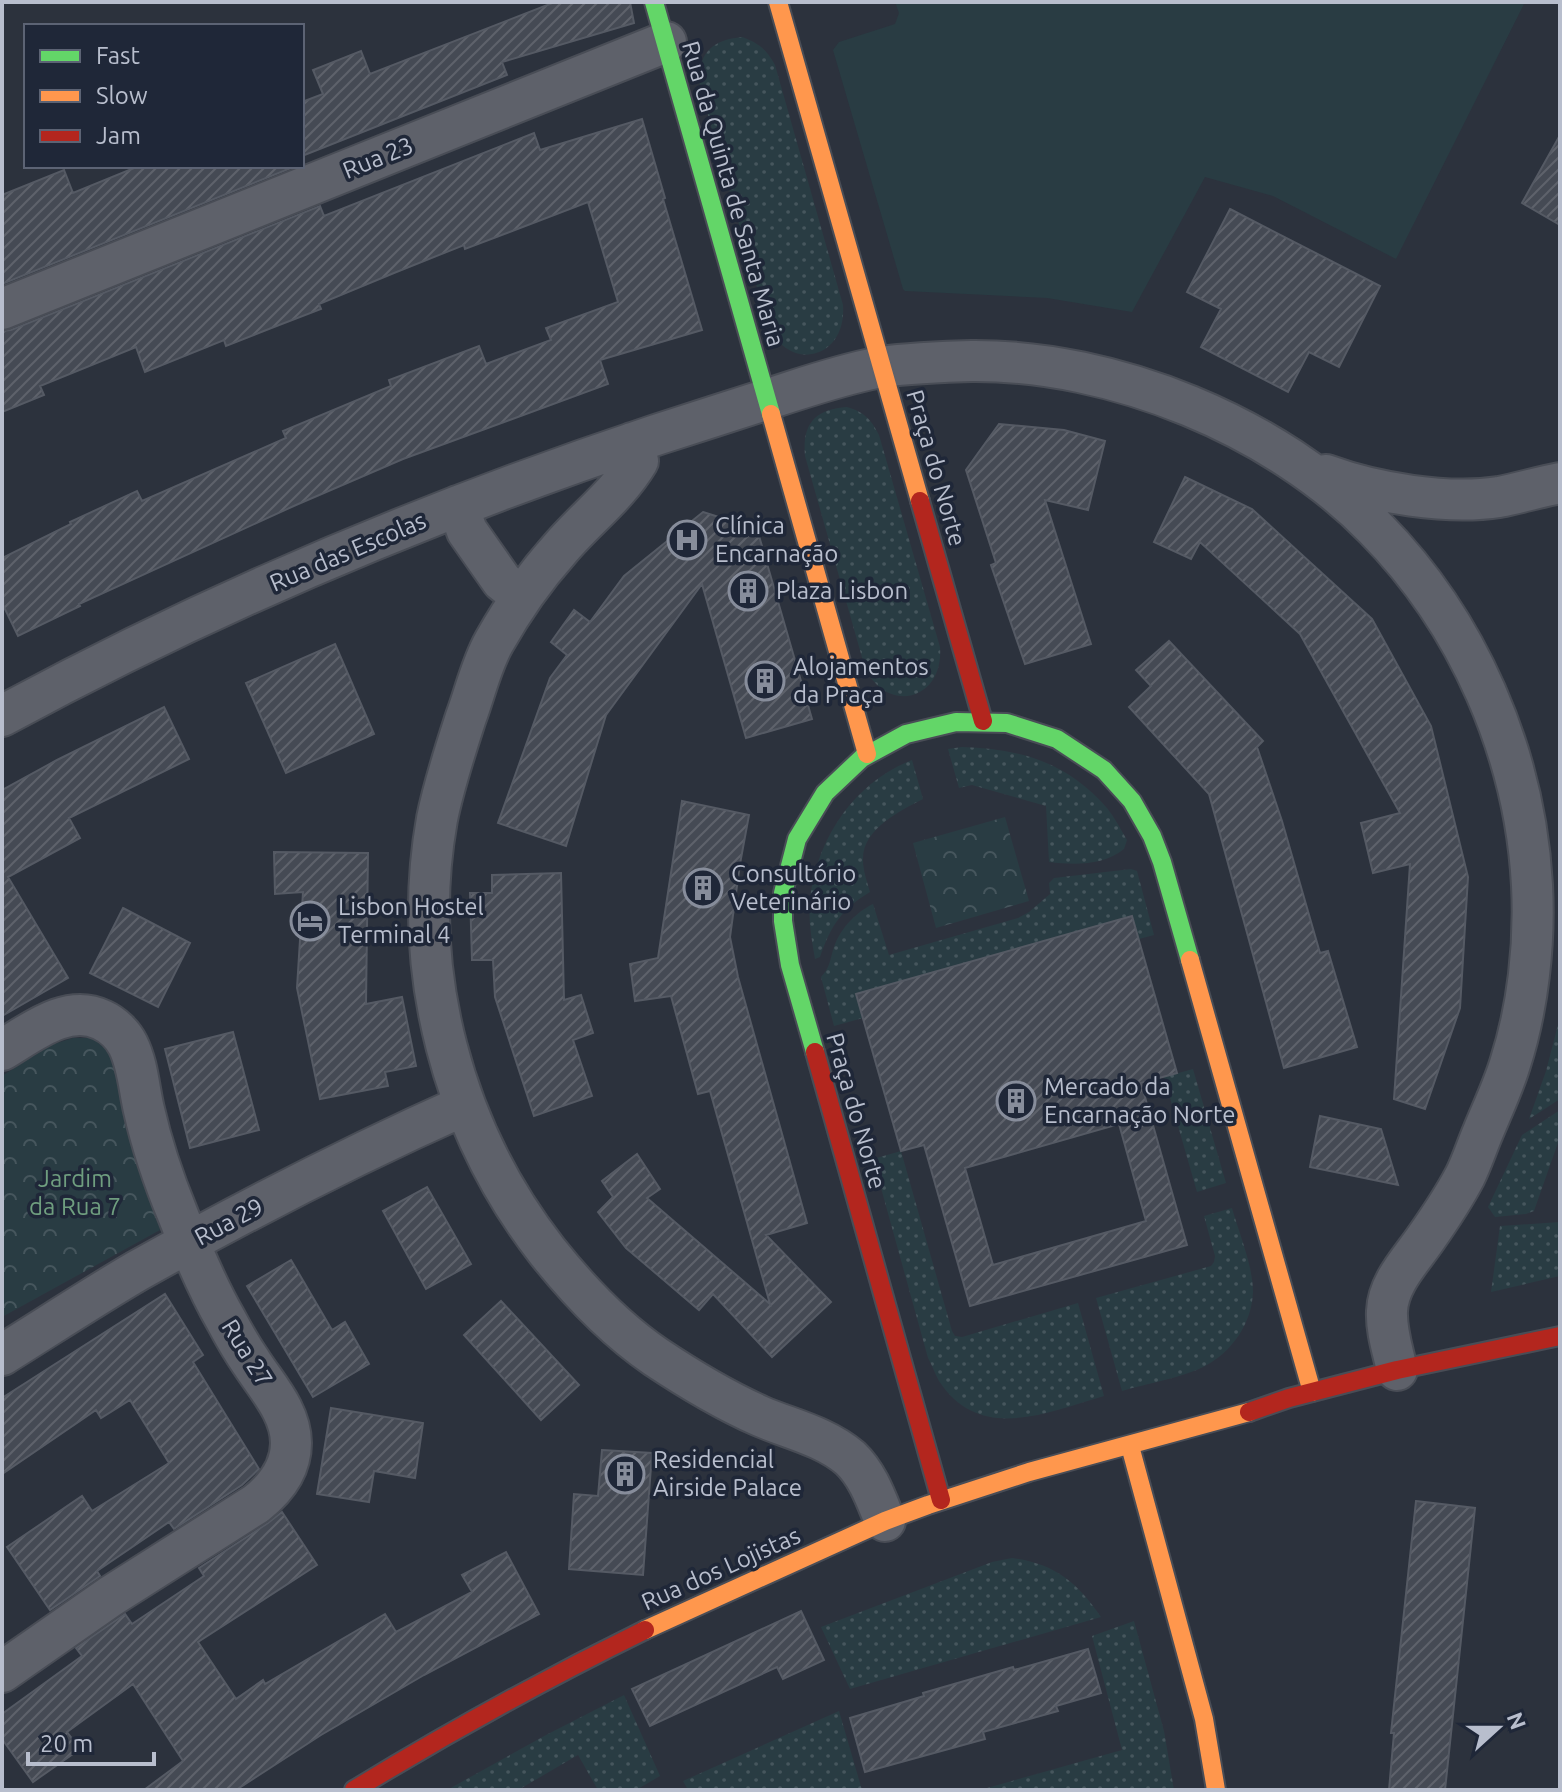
<svg xmlns="http://www.w3.org/2000/svg" width="1562" height="1792" font-family="Ubuntu,sans-serif">
<defs>
<pattern id="grass-dots" width="8" height="8" patternUnits="userSpaceOnUse" patternTransform="scale(2)"><rect width="8" height="8" fill="#293c43"/><path d="M2 2h.1M6 6h.1" fill="none" stroke="#46565d" stroke-width="1.8" stroke-linecap="round"/></pattern>
<pattern id="park-crowns" width="20" height="18" patternUnits="userSpaceOnUse" patternTransform="scale(2)"><rect width="20" height="18" fill="#293c43"/><path d="M2 6a3 3 0 1 1 6 0M12 15a3 3 0 1 1 6 0" fill="none" stroke="#46565d"/></pattern>
<pattern id="building-hatch" width="6" height="6" patternUnits="userSpaceOnUse" patternTransform="scale(2)"><rect width="6" height="6" fill="#454a54"/><path d="M-1 1l2-2M0 6l6-6M5 7l2-2" fill="none" stroke="#5e626b"/></pattern>
</defs>
<rect width="100%" height="100%" fill="#2c323d"/>
<path fill="url(#grass-dots)" d="M 742,37 C 759,43 767,50 775,65 L 843,305 C 847,358 791,374 768,326 L 700,87 C 697,55 710,40 742,37 Z
M 847,407 C 864,412 871,419 879,435 L 940,647 C 944,700 888,715 865,668 L 805,456 C 802,424 815,409 847,407 Z
M 962,747 C 1021,749 1067,762 1107,808 C 1115,818 1121,830 1127,840 L 1124,849 C 1102,866 1075,865 1049,862 L 1046,806 L 972,785 L 959,788 L 948,749 Z
M 912,760 L 923,799 C 900,811 862,829 863,860 C 863,871 867,881 870,892 C 842,909 831,925 820,957 L 815,959 C 811,936 807,914 811,891 C 820,834 857,781 912,760 Z
M 1131,869 L 1137,871 L 1154,935 L 1139,939 L 1132,916 L 857,994 L 863,1018 L 834,1026 L 821,977 C 830,968 830,959 834,947 C 840,929 856,912 873,904 L 889,955 L 1018,918 L 1029,912 L 1050,894 L 1049,883 L 1054,878 Z
M 1560,1017 L 1560,1099 L 1529,1119 L 1546,1071 Z
M 1193,1069 L 1226,1183 L 1197,1192 L 1164,1077 Z
M 1560,1110 L 1560,1137 L 1534,1211 L 1526,1214 L 1495,1217 L 1488,1207 L 1522,1135 Z
M 901,1151 L 952,1331 L 955,1336 L 962,1337 L 1078,1303 L 1104,1396 C 1048,1412 980,1444 939,1381 C 935,1374 932,1365 928,1358 L 873,1159 Z
M 1232,1208 C 1239,1233 1253,1266 1253,1292 C 1252,1323 1232,1352 1205,1366 C 1185,1377 1145,1384 1122,1391 L 1096,1298 L 1211,1266 L 1214,1262 L 1215,1256 L 1204,1216 Z
M 1560,1222 L 1560,1276 L 1491,1292 L 1500,1226 Z
M 1012,1558 C 1055,1564 1077,1582 1101,1617 L 850,1689 L 821,1627 L 992,1562 Z
M 1134,1621 L 1164,1731 L 1174,1790 L 980,1790 L 1122,1750 L 1092,1636 Z
M 624,1695 L 660,1776 L 636,1790 L 598,1790 L 578,1755 L 518,1790 L 447,1790 L 546,1735 Z
M 839,1711 L 862,1790 L 688,1790 L 683,1781 Z"/>
<path fill="url(#park-crowns)" d="M 1005,817 L 1029,901 L 936,928 L 913,843 Z
M 73,1038 L 93,1038 L 114,1057 L 160,1230 L 2,1317 L 2,1076 L 51,1045 Z"/>
<path fill="#293c43" d="M 895,2 L 1525,2 L 1396,259 L 1273,196 L 1205,177 L 1132,312 L 1047,298 L 905,291 L 903,289 L 833,50 L 839,42 L 895,24 L 899,13 Z"/>
<path fill="url(#building-hatch)" stroke="#555a64" stroke-width="2" fill-rule="evenodd" d="M 555,2 L 630,2 L 634,23 L 502,62 L 507,75 L 302,156 L 302,102 L 323,94 L 313,70 L 361,51 L 370,74 Z
M 642,119 L 665,198 L 663,199 L 702,330 L 600,360 L 608,384 L 403,459 L 296,505 L 79,604 L 80,606 L 18,636 L 2,603 L 2,558 L 71,524 L 70,522 L 137,491 L 142,501 L 286,438 L 283,431 L 391,386 L 389,380 L 479,346 L 486,364 L 551,340 L 546,328 L 618,302 L 588,202 L 465,249 L 464,245 L 394,273 L 319,304 L 321,309 L 274,327 L 226,346 L 224,340 L 145,372 L 136,347 L 40,386 L 44,395 L 2,412 L 2,331 L 11,330 L 320,206 L 324,216 L 534,133 L 540,150 Z
M 1560,135 L 1560,225 L 1522,203 Z
M 139,166 L 296,166 L 2,284 L 2,195 L 64,170 L 73,193 Z
M 1230,209 L 1380,286 L 1339,367 L 1309,352 L 1288,392 L 1201,347 L 1221,309 L 1187,292 Z
M 999,424 L 1064,430 L 1105,441 L 1088,510 L 1045,500 L 1091,644 L 1025,664 L 991,565 L 996,563 L 966,470 Z
M 1185,477 L 1252,509 L 1372,619 L 1431,726 L 1468,877 L 1460,1008 L 1425,1109 L 1394,1099 L 1410,864 L 1373,873 L 1361,823 L 1400,813 L 1300,634 L 1200,542 L 1191,559 L 1154,542 Z
M 703,512 L 757,529 L 812,719 L 746,738 L 702,584 L 606,715 L 566,846 L 498,823 L 550,678 L 567,655 L 551,642 L 574,610 L 590,622 L 624,576 Z
M 1169,641 L 1263,741 L 1257,747 L 1282,821 L 1320,953 L 1328,951 L 1357,1047 L 1284,1068 L 1209,794 L 1129,707 L 1151,686 L 1136,670 Z
M 335,644 L 374,734 L 286,773 L 246,683 Z
M 164,707 L 189,759 L 69,818 L 80,838 L 8,877 L 68,978 L 2,1016 L 2,790 L 57,760 Z
M 682,801 L 749,815 L 740,864 L 730,937 L 738,977 L 807,1223 L 766,1235 L 831,1302 L 772,1357 L 713,1294 L 699,1310 L 626,1248 L 598,1212 L 613,1197 L 602,1181 L 637,1154 L 660,1189 L 647,1198 L 770,1304 L 710,1091 L 698,1094 L 671,996 L 635,1001 L 630,964 L 658,958 Z
M 274,852 L 368,853 L 366,1004 L 402,997 L 416,1066 L 385,1072 L 388,1086 L 320,1099 L 297,988 L 303,892 L 275,894 Z
M 561,873 L 564,1000 L 581,995 L 593,1033 L 573,1040 L 592,1096 L 534,1116 L 495,997 L 493,960 L 472,960 L 470,893 L 492,893 L 492,875 Z
M 123,908 L 190,943 L 158,1007 L 90,973 Z
M 1132,916 L 1177,1073 L 1141,1083 L 1187,1245 L 970,1306 L 924,1145 L 901,1151 L 856,994 ZM 1119,1124 L 1146,1221 L 993,1265 L 965,1168 Z
M 233,1032 L 259,1130 L 190,1148 L 165,1049 Z
M 1320,1116 L 1381,1129 L 1398,1185 L 1310,1167 Z
M 427,1187 L 471,1264 L 426,1289 L 383,1211 Z
M 291,1260 L 332,1330 L 345,1322 L 369,1364 L 313,1397 L 247,1286 Z
M 165,1294 L 203,1355 L 193,1362 L 259,1469 L 242,1485 L 174,1529 L 169,1522 L 97,1571 L 100,1576 L 50,1610 L 7,1547 L 82,1496 L 92,1511 L 169,1463 L 130,1400 L 101,1418 L 96,1410 L 2,1474 L 2,1398 Z
M 501,1301 L 579,1385 L 541,1420 L 464,1335 Z
M 331,1408 L 423,1423 L 415,1478 L 374,1471 L 369,1502 L 317,1494 Z
M 602,1450 L 652,1453 L 643,1575 L 569,1569 L 574,1494 L 598,1496 Z
M 1416,1501 L 1475,1508 L 1445,1790 L 1389,1790 L 1394,1733 L 1391,1733 Z
M 282,1512 L 317,1565 L 198,1642 L 236,1699 L 263,1680 L 265,1684 L 385,1614 L 396,1632 L 472,1592 L 462,1575 L 506,1552 L 539,1614 L 424,1675 L 321,1735 L 236,1790 L 144,1790 L 183,1761 L 133,1684 L 67,1732 L 80,1749 L 33,1782 L 2,1739 L 2,1714 L 82,1656 L 76,1648 L 125,1614 L 132,1624 L 204,1576 L 199,1568 L 268,1523 Z
M 801,1611 L 824,1660 L 783,1679 L 777,1667 L 650,1726 L 632,1689 Z
M 1088,1649 L 1101,1693 L 1056,1706 L 1058,1711 L 983,1732 L 985,1739 L 865,1772 L 850,1718 L 924,1696 L 923,1693 L 1013,1667 L 1014,1670 Z"/>
<g fill="none" stroke-linecap="round" stroke-linejoin="round">
<defs>
<path id="street" d="M 2,309 L 666,42
M 632,443 L 638,461 C 617,496 585,519 559,550 C 534,578 512,610 494,642 C 481,665 475,693 466,717 C 455,751 444,784 437,819 C 410,971 453,1130 547,1251 C 578,1290 615,1329 656,1357 C 689,1379 724,1400 760,1416 C 790,1429 824,1436 850,1458 C 868,1475 876,1499 885,1521
M 1326,475 C 1375,493 1447,505 1499,497 C 1519,493 1540,487 1560,483
M 458,506 L 467,531 L 502,581 L 522,597
M 2,716 C 210,603 431,510 656,435 C 694,423 733,410 771,398 C 806,387 840,375 876,368 C 902,363 944,362 972,361 C 1114,360 1276,426 1375,528 C 1468,622 1525,753 1532,885 C 1535,944 1528,1008 1510,1064 C 1503,1087 1492,1110 1483,1132 C 1477,1146 1472,1162 1465,1176 C 1454,1197 1440,1218 1426,1238 C 1411,1260 1388,1283 1387,1311 C 1386,1331 1393,1351 1397,1370
M 2,1050 C 31,1033 67,1003 102,1020 C 113,1025 123,1035 128,1045 C 138,1065 139,1089 144,1110 C 152,1146 164,1181 178,1215 C 192,1251 207,1287 226,1320 C 234,1335 242,1349 251,1362 C 267,1387 291,1412 291,1443 C 291,1470 275,1489 256,1504 L 111,1596 L 2,1672
M 2,1355 C 47,1327 91,1298 137,1271 C 244,1211 353,1155 465,1105"/>
<path id="fast" d="M 654,2 L 771,414
M 815,1052 L 790,965 L 783,921 L 783,893 L 797,839 L 825,793 L 862,758 L 906,734 L 956,722 L 1007,723 L 1057,739 L 1104,770 L 1132,801 L 1152,836 L 1162,862 L 1190,960"/>
<path id="slow" d="M 778,2 L 920,501
M 771,414 L 867,754
M 1190,960 L 1312,1392
M 1130,1446 L 1204,1719 L 1216,1790
M 645,1630 L 885,1521 L 928,1505 L 1029,1472 L 1249,1412"/>
<path id="jam" d="M 920,501 L 983,721
M 815,1052 L 941,1500
M 1249,1412 L 1289,1398 L 1397,1370 L 1560,1336
M 354,1790 C 449,1732 545,1679 645,1630"/>
</defs>
<use href="#street" stroke="#494d56" stroke-width="44"/>
<use href="#fast" stroke="#494d56" stroke-width="22"/>
<use href="#slow" stroke="#494d56" stroke-width="22"/>
<use href="#jam" stroke="#494d56" stroke-width="22"/>
<use href="#street" stroke="#5e616a" stroke-width="40"/>
<use href="#fast" stroke="#63d668" stroke-width="18"/>
<use href="#slow" stroke="#ff974d" stroke-width="18"/>
<use href="#jam" stroke="#b3261e" stroke-width="18"/>
</g>
<defs>
<symbol id="hospital-ring" viewBox="-11 -11 22 22"><circle r="9.5" fill="#1f2738" stroke="#878d9b" stroke-width="1.5"/><path d="M-5-5h3v3.5h4V-5h3V5h-3V1.5h-4V5h-3Z" fill="#878d9b"/></symbol>
<symbol id="building-ring" viewBox="-11 -11 22 22"><circle r="9.5" fill="#1f2738" stroke="#878d9b" stroke-width="1.5"/><path d="M-4-6H4V6H1V3H-1V6H-4ZM-2.5-4.3h1.7v1.8h-1.7ZM.8-4.3h1.7v1.8H.8ZM-2.5-1h1.7V.8h-1.7ZM.8-1h1.7V.8H.8Z" fill="#878d9b"/></symbol>
<symbol id="hotel-ring" viewBox="-11 -11 22 22"><circle r="9.5" fill="#1f2738" stroke="#878d9b" stroke-width="1.5"/><path d="M-6-4.5h1.5V1H6V5H4.5V3h-9V5H-6ZM-4 0a1.8 1.8 0 1 1 3.6 0ZM.5 0V-2.5h3Q6-2.5 6 0Z" fill="#878d9b"/></symbol>
</defs>
<g fill-rule="evenodd">
<use href="#hospital-ring" x="665" y="518" width="44" height="44"/>
<use href="#building-ring" x="726" y="569" width="44" height="44"/>
<use href="#building-ring" x="743" y="659" width="44" height="44"/>
<use href="#building-ring" x="681" y="866" width="44" height="44"/>
<use href="#hotel-ring" x="288" y="899" width="44" height="44"/>
<use href="#building-ring" x="994" y="1079" width="44" height="44"/>
<use href="#building-ring" x="603" y="1452" width="44" height="44"/>
</g>
<g text-anchor="middle" stroke-width="7" stroke-linejoin="round" paint-order="stroke">
<g font-size="24" fill="#b8becd" stroke="#1f2738">
<text transform="translate(378 158) rotate(-22)" y="8">Rua 23</text>
<text transform="translate(733 194) rotate(74)" y="8">Rua da Quinta de Santa Maria</text>
<text transform="translate(936 468) rotate(74)" y="8">Praça do Norte</text>
<text transform="translate(348 552) rotate(-23)" y="8">Rua das Escolas</text>
<text transform="translate(856 1111) rotate(74)" y="8">Praça do Norte</text>
<text transform="translate(229 1222) rotate(-28)" y="8">Rua 29</text>
<text transform="translate(247 1353) rotate(58)" y="8">Rua 27</text>
<text transform="translate(721 1569) rotate(-24)" y="8">Rua dos Lojistas</text>
</g>
<g font-size="24" fill="#b8becd" stroke="#1f2738" text-anchor="start">
<text x="715" y="534">Clínica<tspan x="715" dy="28">Encarnação</tspan></text>
<text x="776" y="599">Plaza Lisbon</text>
<text x="793" y="675">Alojamentos<tspan x="793" dy="28">da Praça</tspan></text>
<text x="731" y="882">Consultório<tspan x="731" dy="28">Veterinário</tspan></text>
<text x="338" y="915">Lisbon Hostel<tspan x="338" dy="28">Terminal 4</tspan></text>
<text x="1044" y="1095">Mercado da<tspan x="1044" dy="28">Encarnação Norte</tspan></text>
<text x="653" y="1468">Residencial<tspan x="653" dy="28">Airside Palace</tspan></text>
</g>
<g font-size="24" fill="#6f9e7f" stroke="#1f2738">
<text x="75" y="1187">Jardim<tspan x="75" dy="28">da Rua 7</tspan></text>
</g>
</g>
<rect width="1562" height="1792" fill="none" stroke="#b8becd" stroke-width="8"/>
<rect x="24" y="24" width="280" height="144" fill="#1f2738" stroke="#5c6374" stroke-width="2"/>
<rect x="40" y="50" width="40" height="12" fill="#63d668" stroke="#5c6374" stroke-width="2"/>
<text x="96" y="64" font-size="24" fill="#b8becd">Fast</text>
<rect x="40" y="90" width="40" height="12" fill="#ff974d" stroke="#5c6374" stroke-width="2"/>
<text x="96" y="104" font-size="24" fill="#b8becd">Slow</text>
<rect x="40" y="130" width="40" height="12" fill="#b3261e" stroke="#5c6374" stroke-width="2"/>
<text x="96" y="144" font-size="24" fill="#b8becd">Jam</text>
<g transform="translate(1498 1728) rotate(69)" stroke="#1f2738" stroke-width="6" paint-order="stroke">
<path d="M0-6L14 30L0 20L-14 30Z" fill="#b8becd"/>
<text y="-12" font-size="22" font-weight="bold" text-anchor="middle" fill="#b8becd">N</text>
</g>
<path d="M28 1752v12h126v-12" fill="none" stroke="#b8becd" stroke-width="4"/>
<text x="40" y="1752" font-size="24" fill="#b8becd" stroke="#1f2738" stroke-width="6" paint-order="stroke">20 m</text>
</svg>
